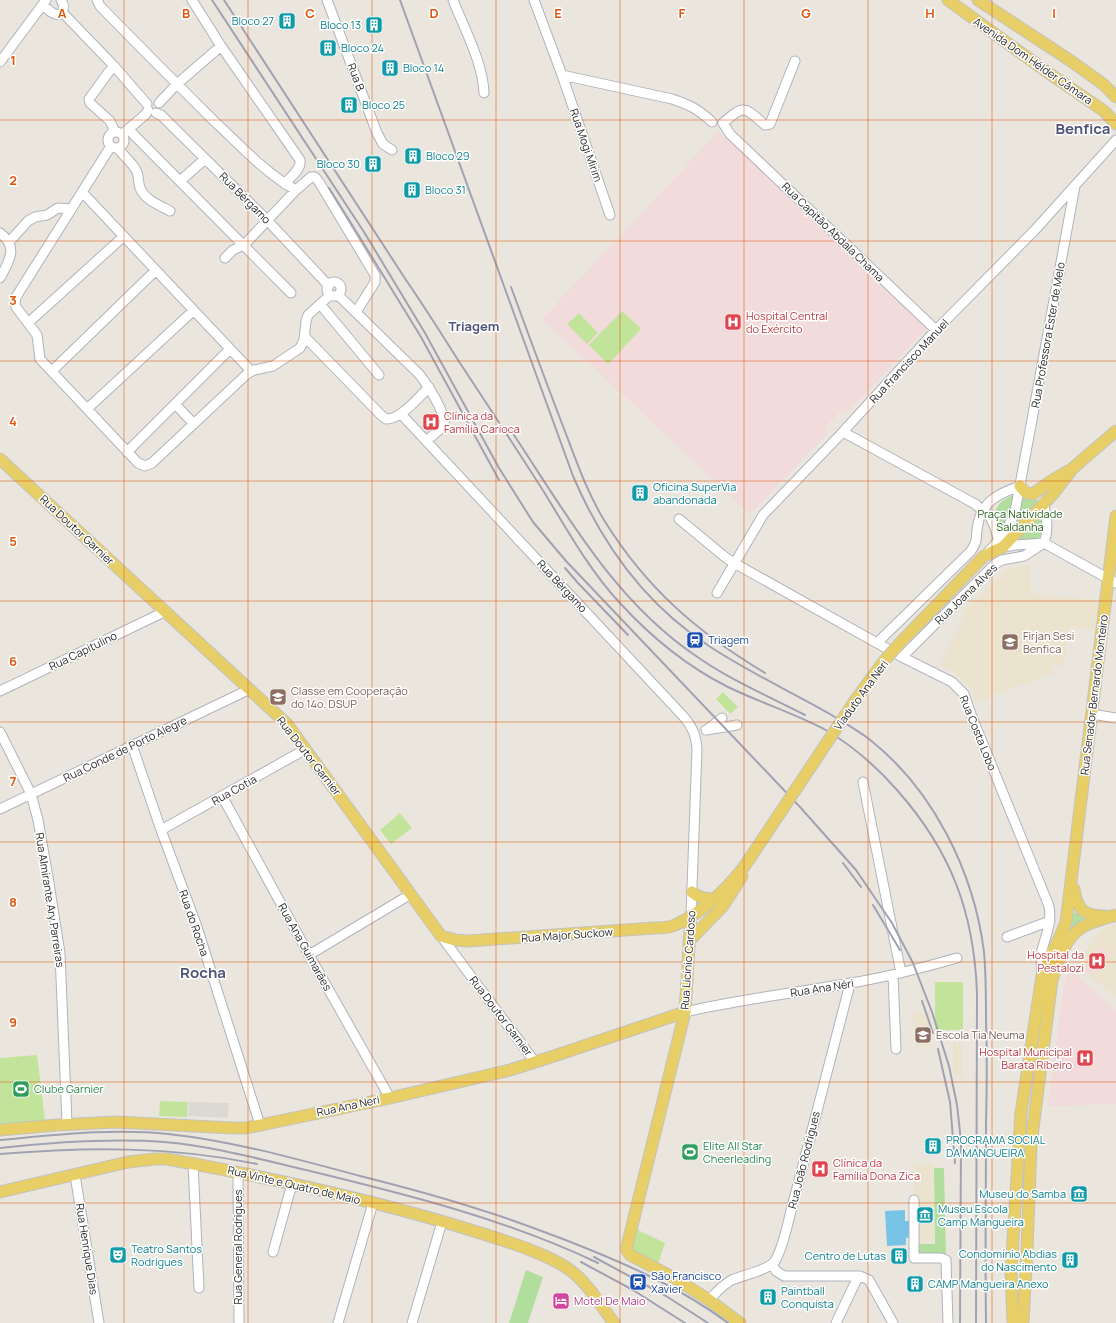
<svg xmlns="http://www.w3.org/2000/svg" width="1116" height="1323" font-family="Manrope,sans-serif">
<rect width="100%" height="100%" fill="#ebe6dd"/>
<path fill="#ebe3cd" d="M 1029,564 L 1031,593 L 1100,601 L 1095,631 L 1069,627 L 1064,666 L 1051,664 L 1054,673 L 976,702 L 972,692 L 964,680 L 954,673 L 940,665 L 965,615 L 963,612 L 1008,568 Z
M 1116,922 L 1116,997 L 1077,966 L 1098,934 Z
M 930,1012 L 931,1046 L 916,1047 L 912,1013 Z
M 953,1043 L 962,1043 L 963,1076 L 953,1076 Z
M 914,1164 L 933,1164 L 934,1242 L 915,1242 Z"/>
<path fill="#f1dbdb" d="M 719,131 L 927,328 L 849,411 L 841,411 L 824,428 L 828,433 L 750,514 L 542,319 Z
M 1100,946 L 1111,953 L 1094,976 L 1084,969 Z
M 1068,967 L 1116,1011 L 1116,1104 L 1048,1106 L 1063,990 Z"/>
<path fill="#b1de9d" d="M 1017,494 L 1033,497 L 1040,503 C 1043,523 1050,530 1033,543 L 1000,538 C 999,532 994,523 994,517 C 995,504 1006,497 1017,494 Z
M 1077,912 L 1079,915 L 1086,918 L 1078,923 L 1071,933 L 1067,932 L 1070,914 Z
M 934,1168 L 944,1168 L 946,1257 L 917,1258 L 917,1244 L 935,1244 Z
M 526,1270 L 543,1277 L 528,1323 L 509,1323 Z"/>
<path fill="#c2e49a" d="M 622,311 L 641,329 L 608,364 L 589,345 Z
M 579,313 L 598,333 L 587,344 L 567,324 Z
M 723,692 L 738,707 L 730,714 L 716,699 Z
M 400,813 L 412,828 L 391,844 L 380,830 Z
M 935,982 L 963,982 L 963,1030 L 935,1030 Z
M 37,1055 L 45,1120 L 0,1125 L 0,1058 Z
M 160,1101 L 188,1102 L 187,1117 L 159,1116 Z
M 636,1229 L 665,1243 L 658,1264 L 632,1250 Z"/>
<path fill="#dcd8d3" d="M 189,1102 L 229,1103 L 228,1118 L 188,1116 Z"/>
<path fill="#77c4e6" d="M 905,1210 L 905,1221 L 912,1221 L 912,1237 L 906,1238 L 906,1245 L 887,1246 L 885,1211 Z"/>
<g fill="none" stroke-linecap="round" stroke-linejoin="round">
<defs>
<path id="minor" d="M 97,0 L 100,6 C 138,45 176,83 214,121 C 239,144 266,174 296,190
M 192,0 L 221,46 L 300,160 C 302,169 290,177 285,184
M 327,0 L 377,133 L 383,144 L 392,150
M 453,0 C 464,28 483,63 484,93
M 534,0 L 562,75 L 610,215
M 43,5 C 46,8 49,11 53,13 C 63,19 66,7 61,0
M 62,12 L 114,66 L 147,104
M 795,61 L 770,124 L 765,125 C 744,107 745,104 723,123 L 730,134 L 936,330
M 0,62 L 46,0
M 114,66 L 108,73 L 89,99 L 90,103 L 110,121 L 115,132
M 562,75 L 672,99 C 690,105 698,109 712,122
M 159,103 L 177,84 L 221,46
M 156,113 L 161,115 L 267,220 L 329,286
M 128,129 L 291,293
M 125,132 L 146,114 L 148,110
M108 140a8 8 0 1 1 16 0a8 8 0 1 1-16 0Z
M 111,146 L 16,297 L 15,303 L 16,307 L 37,335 L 40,359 L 138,463 L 145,466 L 152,463 L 247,374 L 254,370 L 273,366 L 300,348 L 304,340 L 306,321 L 308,315 L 328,297 L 331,295
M 118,148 C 123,156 131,161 136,170 C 139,175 138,182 140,188 C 145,200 159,205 170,211
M 180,181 L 205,159
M 82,192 L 251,371
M 0,233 C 19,247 9,261 0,278
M 9,242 L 28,221 L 35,217 L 47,215 L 58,208 L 71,209
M 225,258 L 233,250 L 244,245 L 296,190 L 311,177 L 315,177 L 319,182 L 375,275 L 375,282 L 356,312
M327 289a7 7 0 1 1 14 0a7 7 0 1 1-14 0Z
M 338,295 L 419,374 C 427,384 447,414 444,426 L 426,441
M 320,304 L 379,375
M 28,323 L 123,237
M 305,337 L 381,415 L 386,419 C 400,420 419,397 429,387
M 52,371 L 155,271
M 175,404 L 194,424
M 87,409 L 193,311
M 401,414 L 683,716 C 692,726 696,735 697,749 L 691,915
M 843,432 L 975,504 L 990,517 L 994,525 L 999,541
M 127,452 L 230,349
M 679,519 L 725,557 L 734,563 L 902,657 L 952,682 L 964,694 L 972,717 L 1049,906 C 1052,922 1046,935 1042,950 C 1041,959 1041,967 1042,976
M 1003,547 L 1016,545 L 1044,543 L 1116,583
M 988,552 C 1001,539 1008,529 1015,512 L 1075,186
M 717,593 L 763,515 L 840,435 L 936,330 L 1034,231 L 1116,140
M 878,642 L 971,551 C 979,539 975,537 978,524 C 982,501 1000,493 1020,486
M 902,657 L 995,564 L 1002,560 L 1024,556 L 1044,543 C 1049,529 1047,518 1043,503
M 0,691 L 166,611
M 1092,714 L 1116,718
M 709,728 L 722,718
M 706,730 L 737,725
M 0,732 L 31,794 L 38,820 L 48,877 L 60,953 L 67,1124
M 132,745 L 161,830 L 196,924 L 260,1125
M 863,782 L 901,973
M 222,796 L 309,955 L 390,1098
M 0,809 L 250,689
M 161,830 L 306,749
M 441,936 L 535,1062
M 1007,937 L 1050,921
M 309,955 L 411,894
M 893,975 L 896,1049
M 685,1012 C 740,999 796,993 851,983 C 887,977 922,968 957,958
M 193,1164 L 199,1288
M 238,1172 L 239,1323
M 75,1175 L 99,1323
M 914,1200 L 914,1258 L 941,1258 L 946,1260 L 948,1323
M 273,1252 L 292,1184
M 772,1264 L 776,1271 L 784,1276 L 860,1276 L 869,1280 L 893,1323
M 709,1300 C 716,1293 723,1284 732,1280 C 743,1275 769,1270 775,1261 C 783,1248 787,1226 791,1211 L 850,984
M 338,1323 L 373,1203
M 412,1323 L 442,1222
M 836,1323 L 856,1281 L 860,1276"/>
<path id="major" d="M 948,0 L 1050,74 L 1104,111 L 1116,124
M 978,0 L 1068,59 L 1103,84 L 1116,97
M 0,459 L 287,724 L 441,936 L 455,940 L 468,941 L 654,928 C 661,928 669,928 675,925 C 703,913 734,883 750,858
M 1020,486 L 1026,493 L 1033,494 L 1051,481 L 1068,471
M 900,643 L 984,556 L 1003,547 L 1053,494 L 1073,468 L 1116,431
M 1074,889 C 1077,910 1084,916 1106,916
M 692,892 C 699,898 707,900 716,898
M 691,915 L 685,1012 L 627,1246 L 627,1250 L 630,1255 L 676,1279 L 709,1300 L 740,1323
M 689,941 L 723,906 L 742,876
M 0,1130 L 57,1125 L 116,1122 L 233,1128 L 246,1128 L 390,1098 L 510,1070 L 554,1056 L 685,1012
M 0,1192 L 128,1162 L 155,1159 L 167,1159 C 272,1178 376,1200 477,1232 C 505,1241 543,1252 567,1268 C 587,1281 600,1305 614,1323
M 1013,1323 L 1011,1272 L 1021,1113 L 1042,976 C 1049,958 1059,941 1066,922 L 1116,516
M 1023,1323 L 1027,1250 L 1031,1144 L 1052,980 C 1058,960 1066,934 1086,925 C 1095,921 1106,918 1116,915"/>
</defs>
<use href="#minor" stroke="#b0b3bd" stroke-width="11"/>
<use href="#major" stroke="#c3c3c3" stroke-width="13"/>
<use href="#minor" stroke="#fff" stroke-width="9"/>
<use href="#major" stroke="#e7ce66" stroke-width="11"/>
<path stroke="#a0a2b3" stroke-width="2" d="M 212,0 L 364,232 L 425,333 L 499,468 L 533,522 L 566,561 L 800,807 L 856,870 L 892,923 L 913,963 L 932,1012 L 949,1066 L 957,1105 L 961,1141 L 960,1323
M 224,0 L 406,280 C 424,306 441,333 458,360 C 487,404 516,448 544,492 C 566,528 590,571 619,602 C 650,636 686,666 728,687 C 759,702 793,713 824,729 C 852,745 875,765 897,790 C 951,851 974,912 977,993 L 976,1323
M 400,0 L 573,476 C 602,544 646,605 709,646 C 748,672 790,691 830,714 C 843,722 857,730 869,739 C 933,789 974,872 984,952 C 986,974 986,997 986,1019 C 987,1053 987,1088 986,1122 C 986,1189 985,1256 986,1323
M 329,188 L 359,236 L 421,337 L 499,480
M 511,287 C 529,336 547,385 566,434 C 577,463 588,494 604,520 C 646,588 697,632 765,673
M 510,429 C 564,510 613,600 696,656 C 730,680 768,696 805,715
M 565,568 L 578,583 L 628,635
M 843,863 L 861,887
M 873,905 L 900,950
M 922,1001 L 933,1033
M 938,1049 L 950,1102 L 955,1163
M 0,1140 C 56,1135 113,1128 168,1134 C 233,1141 297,1159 360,1176 C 400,1186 441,1197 481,1210 C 511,1219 539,1230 568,1241 C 624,1263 680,1287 728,1323
M 0,1148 C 55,1142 109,1138 164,1142 C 212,1146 259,1159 306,1170 C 405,1194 506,1219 598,1263
M 0,1154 C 87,1147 171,1146 257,1164
M 594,1257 L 666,1296 L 708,1323
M 581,1262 L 633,1290 L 685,1323"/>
<defs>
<path id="major-bridge" d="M 750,858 L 856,699 L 884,661 L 900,643"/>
</defs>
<use href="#major-bridge" stroke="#c3c3c3" stroke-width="13" stroke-linecap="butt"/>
<use href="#major-bridge" stroke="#e7ce66" stroke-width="11"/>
</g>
<path fill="none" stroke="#de570e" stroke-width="1" stroke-opacity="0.55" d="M 124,0 L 124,1323M 248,0 L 248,1323M 372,0 L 372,1323M 496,0 L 496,1323M 620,0 L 620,1323M 744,0 L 744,1323M 868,0 L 868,1323M 992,0 L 992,1323M 0,120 L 1116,120M 0,241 L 1116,241M 0,361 L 1116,361M 0,481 L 1116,481M 0,601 L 1116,601M 0,722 L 1116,722M 0,842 L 1116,842M 0,962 L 1116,962M 0,1082 L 1116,1082M 0,1203 L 1116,1203"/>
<defs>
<symbol id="building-square" viewBox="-11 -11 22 22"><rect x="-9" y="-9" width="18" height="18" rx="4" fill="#0f9aa8" stroke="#fff"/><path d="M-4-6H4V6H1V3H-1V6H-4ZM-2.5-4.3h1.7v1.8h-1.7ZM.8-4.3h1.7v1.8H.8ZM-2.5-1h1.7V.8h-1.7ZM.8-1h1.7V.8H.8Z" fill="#fff"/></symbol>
<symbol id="hospital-square" viewBox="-11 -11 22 22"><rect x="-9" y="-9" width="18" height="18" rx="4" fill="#e0444e" stroke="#fff"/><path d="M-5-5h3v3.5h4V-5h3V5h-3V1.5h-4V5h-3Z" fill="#fff"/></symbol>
<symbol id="station-square" viewBox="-11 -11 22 22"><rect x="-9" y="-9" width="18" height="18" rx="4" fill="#1a4fb4" stroke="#fff"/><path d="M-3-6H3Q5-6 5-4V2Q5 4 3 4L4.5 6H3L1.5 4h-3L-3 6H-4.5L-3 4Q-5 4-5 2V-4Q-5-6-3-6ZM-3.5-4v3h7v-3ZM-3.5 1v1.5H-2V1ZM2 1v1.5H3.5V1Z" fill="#fff"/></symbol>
<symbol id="school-square" viewBox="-11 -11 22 22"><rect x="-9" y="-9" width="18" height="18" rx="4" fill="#8d6e63" stroke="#fff"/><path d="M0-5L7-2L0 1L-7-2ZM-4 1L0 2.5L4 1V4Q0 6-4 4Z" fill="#fff"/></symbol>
<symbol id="stadium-square" viewBox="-11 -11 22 22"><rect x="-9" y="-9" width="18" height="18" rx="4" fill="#2e9e5b" stroke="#fff"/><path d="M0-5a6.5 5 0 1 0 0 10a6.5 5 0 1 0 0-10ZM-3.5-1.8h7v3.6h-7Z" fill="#fff"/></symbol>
<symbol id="museum-square" viewBox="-11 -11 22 22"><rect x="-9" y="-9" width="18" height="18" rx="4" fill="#0f9aa8" stroke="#fff"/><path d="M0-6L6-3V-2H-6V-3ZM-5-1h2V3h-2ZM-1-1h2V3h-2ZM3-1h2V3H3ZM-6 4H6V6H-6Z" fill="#fff"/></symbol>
<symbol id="theatre-square" viewBox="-11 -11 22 22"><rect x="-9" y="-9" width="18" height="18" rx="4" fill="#0f9aa8" stroke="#fff"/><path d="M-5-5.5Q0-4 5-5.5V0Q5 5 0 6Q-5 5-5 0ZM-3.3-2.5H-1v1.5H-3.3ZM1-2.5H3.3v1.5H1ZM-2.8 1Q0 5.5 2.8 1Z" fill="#fff"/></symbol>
<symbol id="hotel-square" viewBox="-11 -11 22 22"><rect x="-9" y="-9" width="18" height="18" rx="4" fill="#d1479c" stroke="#fff"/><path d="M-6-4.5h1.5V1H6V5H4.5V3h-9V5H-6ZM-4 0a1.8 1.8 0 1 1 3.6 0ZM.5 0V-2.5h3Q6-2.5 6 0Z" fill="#fff"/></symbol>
</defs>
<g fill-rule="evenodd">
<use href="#building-square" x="277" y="11" width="20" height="20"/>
<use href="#building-square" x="364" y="15" width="20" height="20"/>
<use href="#building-square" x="318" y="38" width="20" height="20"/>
<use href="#building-square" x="380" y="58" width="20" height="20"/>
<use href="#building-square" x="339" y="95" width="20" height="20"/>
<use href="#building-square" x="403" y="146" width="20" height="20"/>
<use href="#building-square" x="363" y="154" width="20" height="20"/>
<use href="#building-square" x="402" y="180" width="20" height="20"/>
<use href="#hospital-square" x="723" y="312" width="20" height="20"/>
<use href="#hospital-square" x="421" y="412" width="20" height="20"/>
<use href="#building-square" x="630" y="483" width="20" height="20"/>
<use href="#station-square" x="685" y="630" width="20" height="20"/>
<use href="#school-square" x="1000" y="632" width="20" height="20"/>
<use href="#school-square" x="268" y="687" width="20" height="20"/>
<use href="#hospital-square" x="1087" y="951" width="20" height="20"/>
<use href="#school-square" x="913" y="1025" width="20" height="20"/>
<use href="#hospital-square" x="1075" y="1048" width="20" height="20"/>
<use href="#stadium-square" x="11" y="1079" width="20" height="20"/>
<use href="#building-square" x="923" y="1136" width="20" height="20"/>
<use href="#stadium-square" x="680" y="1142" width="20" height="20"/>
<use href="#hospital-square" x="810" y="1159" width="20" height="20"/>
<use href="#museum-square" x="1069" y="1184" width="20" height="20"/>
<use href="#museum-square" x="915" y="1205" width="20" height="20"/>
<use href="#theatre-square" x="108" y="1245" width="20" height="20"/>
<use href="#building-square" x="889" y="1246" width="20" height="20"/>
<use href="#building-square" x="1060" y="1250" width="20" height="20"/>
<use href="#station-square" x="628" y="1272" width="20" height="20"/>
<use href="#building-square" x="905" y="1274" width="20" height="20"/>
<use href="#building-square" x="758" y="1287" width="20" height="20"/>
<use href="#hotel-square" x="551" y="1291" width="20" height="20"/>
</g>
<g text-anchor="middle" stroke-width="3" stroke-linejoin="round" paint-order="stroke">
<g font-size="11" fill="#0d838f" stroke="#fff" text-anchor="start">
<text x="274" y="25" text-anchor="end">Bloco 27</text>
<text x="361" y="29" text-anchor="end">Bloco 13</text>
<text x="341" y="52">Bloco 24</text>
<text x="403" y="72">Bloco 14</text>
<text x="362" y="109">Bloco 25</text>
<text x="426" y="160">Bloco 29</text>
<text x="360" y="168" text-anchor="end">Bloco 30</text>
<text x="425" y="194">Bloco 31</text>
<text x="653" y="491">Oficina SuperVia<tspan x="653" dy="13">abandonada</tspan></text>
<text x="946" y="1144">PROGRAMA SOCIAL<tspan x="946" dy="13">DA MANGUEIRA</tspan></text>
<text x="1066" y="1198" text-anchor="end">Museu do Samba</text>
<text x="938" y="1213">Museu Escola<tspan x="938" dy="13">Camp Mangueira</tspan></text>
<text x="131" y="1253">Teatro Santos<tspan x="131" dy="13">Rodrigues</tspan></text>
<text x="1057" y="1258" text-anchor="end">Condomínio Abdias<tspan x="1057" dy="13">do Nascimento</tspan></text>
<text x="886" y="1260" text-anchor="end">Centro de Lutas</text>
<text x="928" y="1288">CAMP Mangueira Anexo</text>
<text x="781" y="1295">Paintball<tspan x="781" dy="13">Conquista</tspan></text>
</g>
<g font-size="11" fill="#2a2a2a" stroke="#fff">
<text transform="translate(1033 61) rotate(35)" y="4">Avenida Dom Hélder Câmara</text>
<text transform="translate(356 77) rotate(69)" y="4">Rua B</text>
<text transform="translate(586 145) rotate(71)" y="4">Rua Mogi Mirim</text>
<text transform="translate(245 198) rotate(45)" y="4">Rua Bérgamo</text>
<text transform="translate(833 232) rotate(44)" y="4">Rua Capitão Abdala Chama</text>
<text transform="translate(1048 335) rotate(-80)" y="4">Rua Professora Ester de Melo</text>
<text transform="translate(909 361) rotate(-47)" y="4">Rua Francisco Manuel</text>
<text transform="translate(77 530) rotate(43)" y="4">Rua Doutor Garnier</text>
<text transform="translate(562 586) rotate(47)" y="4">Rua Bérgamo</text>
<text transform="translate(966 594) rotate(-44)" y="4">Rua Joana Alves</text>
<text transform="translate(83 651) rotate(-26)" y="4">Rua Capitulino</text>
<text transform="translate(861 695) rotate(-54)" y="4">Viaduto Ana Neri</text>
<text transform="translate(1094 695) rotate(-83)" y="4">Rua Senador Bernardo Monteiro</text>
<text transform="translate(978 733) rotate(68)" y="4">Rua Costa Lobo</text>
<text transform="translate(125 749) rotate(-26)" y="4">Rua Conde de Porto Alegre</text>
<text transform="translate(309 756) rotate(52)" y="4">Rua Doutor Garnier</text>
<text transform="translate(234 790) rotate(-29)" y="4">Rua Cotia</text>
<text transform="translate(50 900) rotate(81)" y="4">Rua Almirante Ary Parreiras</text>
<text transform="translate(194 923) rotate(71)" y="4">Rua do Rocha</text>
<text transform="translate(567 935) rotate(-4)" y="4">Rua Major Suckow</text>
<text transform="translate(305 947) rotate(61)" y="4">Rua Ana Guimarães</text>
<text transform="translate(688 960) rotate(-86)" y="4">Rua Licínio Cardoso</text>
<text transform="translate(822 988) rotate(-9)" y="4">Rua Ana Néri</text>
<text transform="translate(501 1016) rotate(53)" y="4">Rua Doutor Garnier</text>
<text transform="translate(348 1106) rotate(-12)" y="4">Rua Ana Neri</text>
<text transform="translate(804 1160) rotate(-76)" y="4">Rua João Rodrigues</text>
<text transform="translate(294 1185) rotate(13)" y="4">Rua Vinte e Quatro de Maio</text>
<text transform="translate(238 1247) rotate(-90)" y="4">Rua General Rodrigues</text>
<text transform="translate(87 1249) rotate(81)" y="4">Rua Henrique Dias</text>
</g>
<g font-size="11" fill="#be3a42" stroke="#fff" text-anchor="start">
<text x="746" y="320">Hospital Central<tspan x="746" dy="13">do Exército</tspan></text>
<text x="444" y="420">Clínica da<tspan x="444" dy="13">Família Carioca</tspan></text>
<text x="1084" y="959" text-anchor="end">Hospital da<tspan x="1084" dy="13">Pestalozi</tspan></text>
<text x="1072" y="1056" text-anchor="end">Hospital Municipal<tspan x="1072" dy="13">Barata Ribeiro</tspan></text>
<text x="833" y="1167">Clínica da<tspan x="833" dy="13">Família Dona Zica</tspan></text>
</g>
<g font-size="11" fill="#2a621f" stroke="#fff">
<text x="1020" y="518">Praça Natividade<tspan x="1020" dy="13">Saldanha</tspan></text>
</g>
<g font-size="11" fill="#785e54" stroke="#fff" text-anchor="start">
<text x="1023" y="640">Firjan Sesi<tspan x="1023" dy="13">Benfica</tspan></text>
<text x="291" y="695">Classe em Cooperação<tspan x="291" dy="13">do 14o. DSUP</tspan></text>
<text x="936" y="1039">Escola Tia Neuma</text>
</g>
<g font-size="11" fill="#164399" stroke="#fff" text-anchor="start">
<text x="708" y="644">Triagem</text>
<text x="651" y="1280">São Francisco<tspan x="651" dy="13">Xavier</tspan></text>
</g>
<g font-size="11" fill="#27864d" stroke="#fff" text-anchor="start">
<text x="34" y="1093">Clube Garnier</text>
<text x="703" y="1150">Elite All Star<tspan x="703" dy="13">Cheerleading</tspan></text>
</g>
<g font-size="11" fill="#b23c85" stroke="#fff" text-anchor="start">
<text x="574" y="1305">Motel De Maio</text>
</g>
<g font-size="13" font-weight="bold" fill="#4e5377" stroke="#fff">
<text x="474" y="331">Triagem</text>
</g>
<g font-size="15" font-weight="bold" fill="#4e5377" stroke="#fff">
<text x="1083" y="134">Benfica</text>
<text x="203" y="978">Rocha</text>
</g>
</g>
<g font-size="13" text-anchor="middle" font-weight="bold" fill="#de570e" stroke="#fff" stroke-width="3" stroke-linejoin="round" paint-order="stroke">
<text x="62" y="18">A</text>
<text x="186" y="18">B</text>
<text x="310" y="18">C</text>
<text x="434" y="18">D</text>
<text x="558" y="18">E</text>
<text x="682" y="18">F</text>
<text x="806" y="18">G</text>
<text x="930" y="18">H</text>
<text x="1054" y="18">I</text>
<text x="13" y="65">1</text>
<text x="13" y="185">2</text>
<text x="13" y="305">3</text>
<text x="13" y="426">4</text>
<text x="13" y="546">5</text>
<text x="13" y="666">6</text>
<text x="13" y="786">7</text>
<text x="13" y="907">8</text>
<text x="13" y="1027">9</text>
</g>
</svg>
